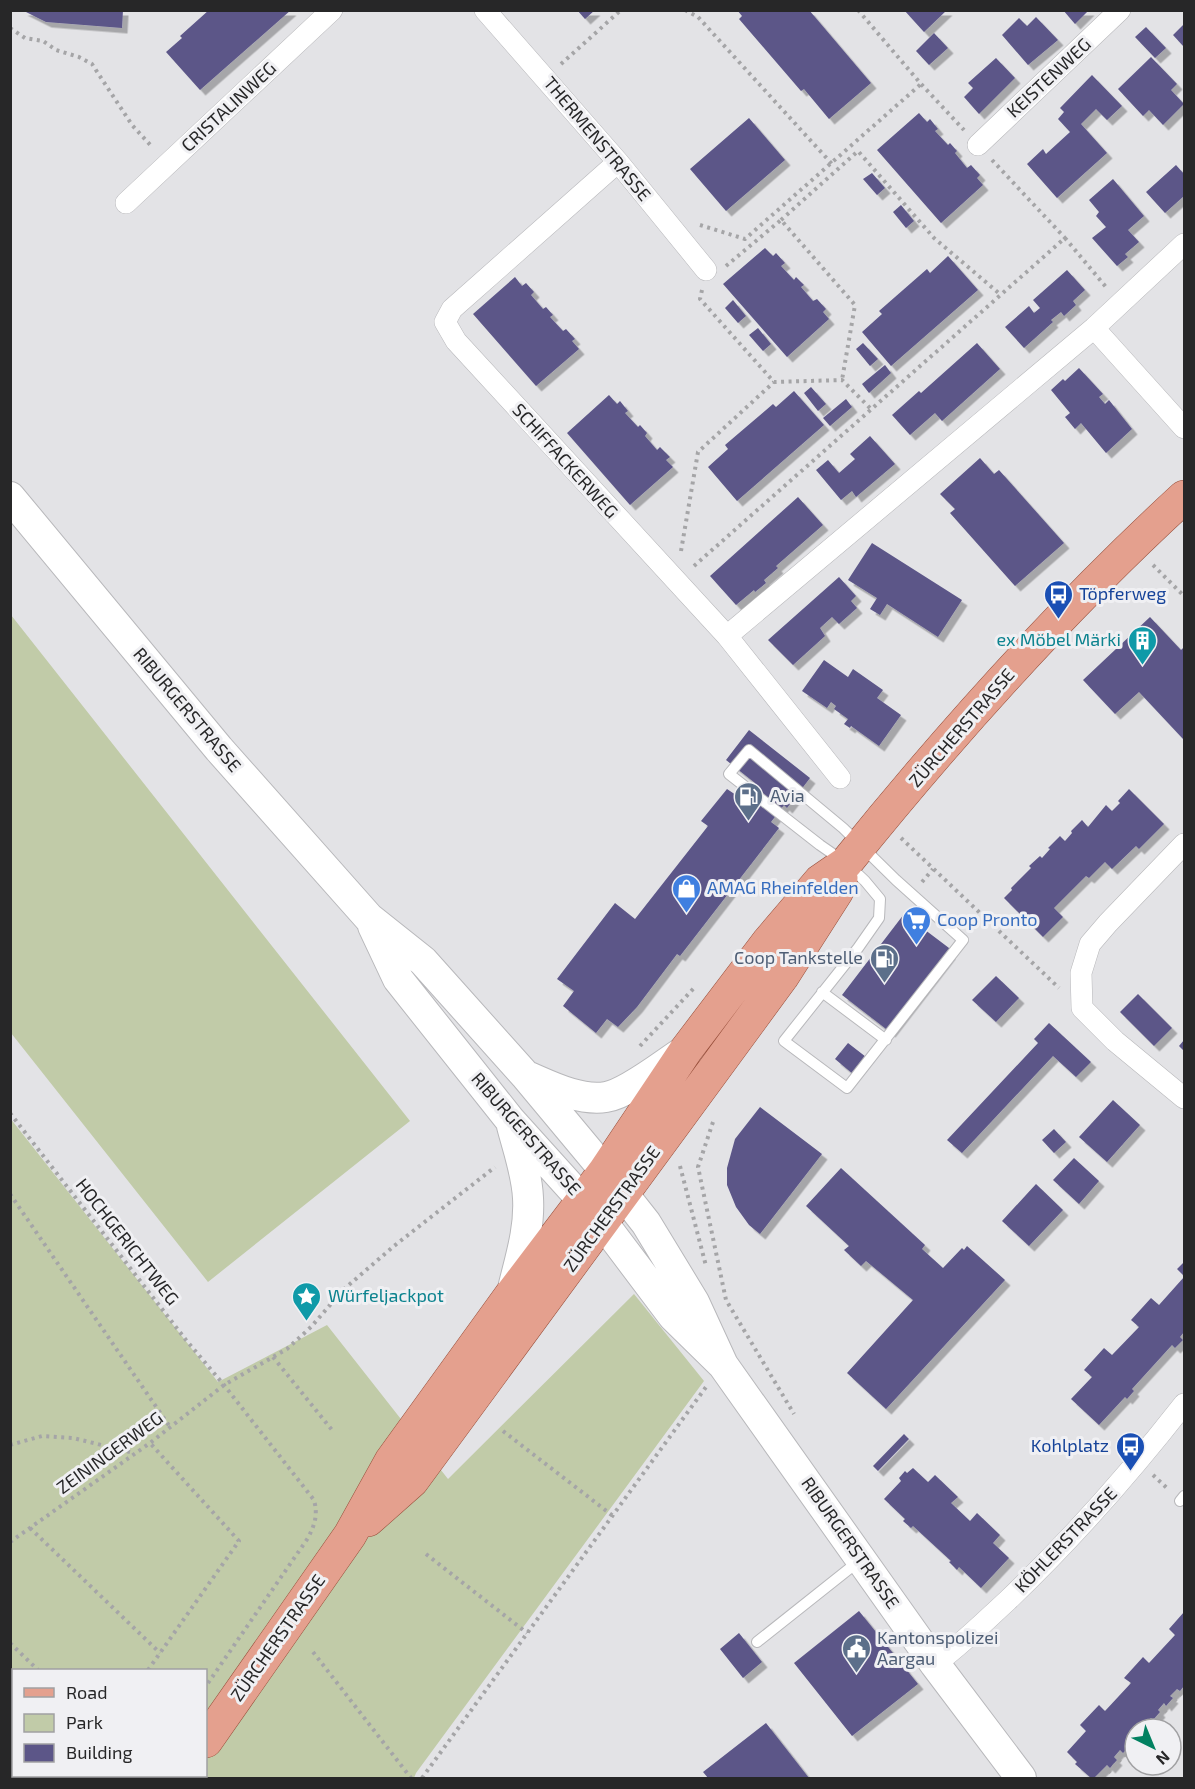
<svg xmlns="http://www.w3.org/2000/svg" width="1195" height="1789" font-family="'Exo 2',sans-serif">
<defs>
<filter id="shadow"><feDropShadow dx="5.5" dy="5.5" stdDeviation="0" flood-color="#0004"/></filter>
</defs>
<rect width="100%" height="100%" fill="#e3e3e6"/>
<path fill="#c1cba8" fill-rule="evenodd" d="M 11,615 L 410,1121 L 208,1282 L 11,1033 Z
M 10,1118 L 218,1382 L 327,1325 L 448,1479 L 634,1294 L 704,1381 L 416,1773 L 414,1778 L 11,1778 ZM 14,1670 L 206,1670 L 206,1776 L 14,1776 Z"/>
<path fill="#5c5688" filter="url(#shadow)" d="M 22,10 L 123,10 L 122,28 L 46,22 Z
M 209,10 L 212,12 L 214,10 L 291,10 L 200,90 L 166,52 L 182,38 L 180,36 Z
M 577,10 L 595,10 L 585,19 Z
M 737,10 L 809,10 L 871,83 L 829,119 L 804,89 L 801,91 L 739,19 L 742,16 Z
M 904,10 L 947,10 L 924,32 Z
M 1063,10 L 1089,10 L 1075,24 Z
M 1036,17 L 1058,40 L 1028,65 L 1002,35 L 1019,18 L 1027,26 Z
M 1184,24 L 1184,47 L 1173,35 Z
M 1146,27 L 1166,48 L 1155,58 L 1135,37 Z
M 934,33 L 948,48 L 929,65 L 916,51 Z
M 1151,57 L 1177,84 L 1171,90 L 1184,104 L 1163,125 L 1149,110 L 1143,116 L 1118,89 Z
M 996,58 L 1015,78 L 979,114 L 964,97 L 973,88 L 968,83 Z
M 1092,75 L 1122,106 L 1107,120 L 1096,109 L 1081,124 L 1107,153 L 1057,198 L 1027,164 L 1043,149 L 1046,154 L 1070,132 L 1058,119 L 1064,112 L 1060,108 Z
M 919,113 L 927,122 L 930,119 L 938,129 L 935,131 L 948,145 L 950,143 L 957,151 L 955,153 L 967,168 L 971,165 L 980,175 L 977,178 L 983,185 L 941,223 L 877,150 Z
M 749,118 L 785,160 L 726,211 L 690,169 Z
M 1176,165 L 1184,174 L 1184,196 L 1165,213 L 1146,192 Z
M 872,173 L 885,188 L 877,195 L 863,179 Z
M 1113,179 L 1144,216 L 1128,230 L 1139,242 L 1125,254 L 1128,257 L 1117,266 L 1092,238 L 1106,227 L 1096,216 L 1099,212 L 1089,200 Z
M 901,205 L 914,221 L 906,228 L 893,212 Z
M 765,248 L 773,256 L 776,253 L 785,263 L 781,266 L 794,280 L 796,277 L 804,285 L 801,287 L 813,301 L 817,299 L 826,309 L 823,312 L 829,319 L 787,357 L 723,284 Z
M 948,256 L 978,290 L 891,366 L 862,332 L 882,314 L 879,311 L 927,269 L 930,273 Z
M 1067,270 L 1085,290 L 1073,301 L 1076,305 L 1064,316 L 1061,312 L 1051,320 L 1053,322 L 1024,348 L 1005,327 L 1029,306 L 1034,313 L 1040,308 L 1033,300 Z
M 515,277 L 522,286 L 526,283 L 534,292 L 531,295 L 543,309 L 546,307 L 553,315 L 550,317 L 563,331 L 566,329 L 575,339 L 572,341 L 579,349 L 536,386 L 473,314 Z
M 733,300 L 746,316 L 738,323 L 725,308 Z
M 758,328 L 771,344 L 763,351 L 749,335 Z
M 863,343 L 878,359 L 870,366 L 856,349 Z
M 977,343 L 1000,369 L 942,421 L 935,413 L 910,435 L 892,415 L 919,391 L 921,393 Z
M 885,365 L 891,373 L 869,393 L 862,384 Z
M 1079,368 L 1103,394 L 1099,397 L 1105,404 L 1109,400 L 1132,429 L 1106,453 L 1081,423 L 1075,429 L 1065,417 L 1070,413 L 1051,390 L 1063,379 L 1065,381 Z
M 811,387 L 826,404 L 818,411 L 804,393 Z
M 794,391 L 824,425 L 737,501 L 708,467 L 728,449 L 725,445 L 773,404 L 776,407 Z
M 609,395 L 617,404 L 620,401 L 628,411 L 625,413 L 638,427 L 640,425 L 647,433 L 645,436 L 657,450 L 660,447 L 670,457 L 666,460 L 673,467 L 630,505 L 567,433 Z
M 846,399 L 852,407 L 830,426 L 823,418 Z
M 870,436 L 895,464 L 856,497 L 852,491 L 841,500 L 816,470 L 828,460 L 839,473 L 855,459 L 850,454 Z
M 980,458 L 994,474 L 999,470 L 1064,543 L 1015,586 L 950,513 L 955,509 L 940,494 Z
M 798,497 L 823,525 L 776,566 L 778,568 L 764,580 L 766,583 L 755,592 L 754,590 L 736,605 L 710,576 Z
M 872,543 L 962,600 L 938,637 L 887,604 L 880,615 L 870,609 L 877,598 L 848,580 Z
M 839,577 L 856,596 L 851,601 L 857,608 L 839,624 L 832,617 L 820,628 L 825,636 L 793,665 L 768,640 Z
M 1150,617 L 1181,650 L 1184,647 L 1184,740 L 1139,692 L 1115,714 L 1083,680 Z
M 824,660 L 848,677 L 853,669 L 883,690 L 877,698 L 901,715 L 879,746 L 851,726 L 850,728 L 844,724 L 848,719 L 834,709 L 836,706 L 831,702 L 827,708 L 802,691 Z
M 749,730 L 810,778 L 787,808 L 784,805 L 771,822 L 779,828 L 680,956 L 677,954 L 637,1007 L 618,1027 L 607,1019 L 596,1033 L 563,1006 L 574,991 L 557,979 L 615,903 L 635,919 L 708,826 L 701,821 L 727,789 L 742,799 L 755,783 L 726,760 Z
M 1129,789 L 1164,824 L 1139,849 L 1136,846 L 1112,869 L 1105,862 L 1089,878 L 1086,876 L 1054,908 L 1063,917 L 1043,937 L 1004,898 L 1012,890 L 1011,888 L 1031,868 L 1029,866 L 1040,856 L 1042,858 L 1050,849 L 1048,848 L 1060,836 L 1065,841 L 1072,833 L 1071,831 L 1082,820 L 1088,827 L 1106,805 L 1112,811 L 1120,803 L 1118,801 Z
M 904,914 L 949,948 L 950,954 L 890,1032 L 842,995 Z
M 996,976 L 1019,998 L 996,1022 L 972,1000 Z
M 1138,994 L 1172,1028 L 1154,1046 L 1120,1012 Z
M 1049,1023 L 1091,1062 L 1076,1077 L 1053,1056 L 962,1153 L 947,1140 L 1038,1043 L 1034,1039 Z
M 1184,1040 L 1184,1051 L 1179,1046 Z
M 848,1043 L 866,1057 L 853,1074 L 835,1059 Z
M 1113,1100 L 1140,1125 L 1107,1162 L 1079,1137 Z
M 760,1107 L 822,1154 L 760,1234 L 749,1225 L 736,1207 L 727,1185 L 727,1168 L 735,1139 Z
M 1054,1129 L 1066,1142 L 1054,1153 L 1042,1140 Z
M 1074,1158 L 1099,1181 L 1079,1204 L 1053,1180 Z
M 841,1168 L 925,1245 L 922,1249 L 943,1268 L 962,1248 L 964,1250 L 967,1246 L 1005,1280 L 886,1409 L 847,1373 L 913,1300 L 866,1261 L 861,1266 L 844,1250 L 849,1246 L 806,1206 Z
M 1036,1184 L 1063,1210 L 1029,1246 L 1002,1221 Z
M 1184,1262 L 1184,1276 L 1177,1269 Z
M 1184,1277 L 1184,1332 L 1180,1337 L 1183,1340 L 1175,1348 L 1172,1345 L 1132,1389 L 1134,1391 L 1127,1399 L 1125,1397 L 1099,1425 L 1071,1399 L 1092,1377 L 1084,1370 L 1104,1348 L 1112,1355 L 1139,1327 L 1131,1320 L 1151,1298 L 1159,1305 Z
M 904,1434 L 909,1439 L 878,1471 L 873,1466 Z
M 913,1468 L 928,1482 L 935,1475 L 958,1497 L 951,1503 L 970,1521 L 977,1513 L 1000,1535 L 993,1543 L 1009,1558 L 981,1588 L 959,1567 L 957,1570 L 949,1562 L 951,1561 L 913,1526 L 911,1528 L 903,1521 L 905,1519 L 884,1499 L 901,1481 L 899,1478 L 905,1471 L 907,1473 Z
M 859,1611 L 918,1684 L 852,1736 L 794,1663 Z
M 1184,1612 L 1184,1686 L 1180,1691 L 1177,1689 L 1170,1696 L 1173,1698 L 1166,1706 L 1164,1703 L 1158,1710 L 1160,1712 L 1153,1720 L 1151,1718 L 1140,1729 L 1135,1729 L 1135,1739 L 1133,1737 L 1127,1743 L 1129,1745 L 1128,1748 L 1123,1753 L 1120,1750 L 1114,1757 L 1117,1760 L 1110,1768 L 1107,1765 L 1094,1778 L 1091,1778 L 1075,1764 L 1077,1762 L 1067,1752 L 1086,1731 L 1080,1725 L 1099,1705 L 1105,1711 L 1131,1683 L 1124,1678 L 1143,1657 L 1149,1663 L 1175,1635 L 1169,1629 Z
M 739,1633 L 762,1662 L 743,1678 L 720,1649 Z
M 766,1723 L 809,1778 L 708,1778 L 703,1772 Z"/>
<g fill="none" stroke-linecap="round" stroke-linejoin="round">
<defs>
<path id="lane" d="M 749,750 L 843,828 L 896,880 L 963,940 L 847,1088 L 784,1041 L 858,948 L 879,918 L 880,899 L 865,881 L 846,863 L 820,845 L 729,774 Z
M 822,992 L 886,1040
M 1180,1501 L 1184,1496
M 757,1642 L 859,1561"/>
<path id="street" d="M 485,10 L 618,162 L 706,270
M 978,145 L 1120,10
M 618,162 L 452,309 L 445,322 L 456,341 L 727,636 L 840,778
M 126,203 L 332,10
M 1094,328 L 1184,428
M 727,636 L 1094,328 L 1184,244
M 1184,844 L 1108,923 L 1090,944 L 1081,973 L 1082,1008 L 1115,1041 L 1184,1098
M 935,1664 C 961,1645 983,1623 1007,1601 C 1071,1540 1130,1473 1184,1404"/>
<path id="secondary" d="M 10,497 L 219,749 L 369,918 L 423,961 L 525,1075 L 605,1171 L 646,1223 L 694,1302 L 723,1365
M 373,926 L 398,979 L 510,1120 L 603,1223 L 673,1316 L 723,1365 L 935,1664 L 1021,1778
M 529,1077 C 552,1087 580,1101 606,1097 C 627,1094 664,1064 683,1052
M 512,1293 C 519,1262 530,1231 528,1198 C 527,1174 518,1149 512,1126"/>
<path id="primary" d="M 368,1520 L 412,1481 L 782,977 L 837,891 L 841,878
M 206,1741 L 350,1535 L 391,1461 L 511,1295 L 605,1171 L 686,1050 L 768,942 L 820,881 L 846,863 C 950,734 1062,609 1184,497
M 179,1778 L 181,1776"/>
</defs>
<use href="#lane" stroke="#b8b8bb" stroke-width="12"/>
<use href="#street" stroke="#b8b8bb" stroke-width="22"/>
<use href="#secondary" stroke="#b8b8bb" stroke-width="32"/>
<use href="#primary" stroke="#964d39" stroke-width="34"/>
<path stroke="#a5a5a7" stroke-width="4" stroke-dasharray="3 4.5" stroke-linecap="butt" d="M 685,10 L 698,17 L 832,164
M 858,10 L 921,84 L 964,130
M 10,28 L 25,38 L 43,41 L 56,50 L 79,57 L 92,64 L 132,125 L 153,148
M 561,64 L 621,10
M 992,160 L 1065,238
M 781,220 L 858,151 L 934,238 L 1001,295
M 700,225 L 745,239 L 921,84
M 726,266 L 781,220 L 855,305 L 842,380
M 702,290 L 700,299 L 774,382 L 842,380 L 872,410
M 681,551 L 698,452 L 774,382
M 1153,565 L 1184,596
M 694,566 L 1065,238 L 1106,287
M 901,838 L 1059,988
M 922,882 L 933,869
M 640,1046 L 694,988
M 10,1113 L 186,1340 L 224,1385 L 314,1500 C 318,1515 315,1524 308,1538 L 206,1686
M 713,1122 L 698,1167 L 726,1300 L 794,1414
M 680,1166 L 706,1266
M 10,1194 L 170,1427
M 273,1357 L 332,1430
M 503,1431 L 613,1516
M 10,1445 L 42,1436 L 73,1438 L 134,1453
M 1153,1475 L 1169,1490
M 30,1528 L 160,1653
M 10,1542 L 150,1443 L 224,1385 L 287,1349 L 311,1327 L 343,1290 L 394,1246 L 495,1167
M 426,1554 L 527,1633
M 10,1643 L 38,1670
M 313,1652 L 411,1778
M 148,1670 L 239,1541 L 150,1443
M 1149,1729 L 1184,1690
M 10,1778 L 11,1778
M 72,1778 L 74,1776
M 142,1778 L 144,1776
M 422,1778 L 706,1387
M 1103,1778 L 1135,1744"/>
<use href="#lane" stroke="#fff" stroke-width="10"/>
<use href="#street" stroke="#fff" stroke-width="21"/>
<use href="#secondary" stroke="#fff" stroke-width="30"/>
<use href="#primary" stroke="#e4a08e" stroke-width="33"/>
</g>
<defs>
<symbol id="bus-pin" viewBox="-11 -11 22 30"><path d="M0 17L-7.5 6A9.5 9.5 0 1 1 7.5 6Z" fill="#1a4fb4" stroke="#f0f0f3"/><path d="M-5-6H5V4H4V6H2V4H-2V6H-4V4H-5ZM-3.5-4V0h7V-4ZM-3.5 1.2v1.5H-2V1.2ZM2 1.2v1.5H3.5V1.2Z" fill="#fff"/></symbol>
<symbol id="building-pin" viewBox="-11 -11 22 30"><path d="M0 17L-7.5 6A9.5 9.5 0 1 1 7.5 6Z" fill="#0f9aa8" stroke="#f0f0f3"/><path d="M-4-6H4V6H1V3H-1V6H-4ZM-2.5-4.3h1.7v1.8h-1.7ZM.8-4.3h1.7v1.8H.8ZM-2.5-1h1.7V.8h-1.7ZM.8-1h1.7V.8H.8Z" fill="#fff"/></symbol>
<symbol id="fuel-pin" viewBox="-11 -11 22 30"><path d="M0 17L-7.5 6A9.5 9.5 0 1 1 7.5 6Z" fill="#5c6f8a" stroke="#f0f0f3"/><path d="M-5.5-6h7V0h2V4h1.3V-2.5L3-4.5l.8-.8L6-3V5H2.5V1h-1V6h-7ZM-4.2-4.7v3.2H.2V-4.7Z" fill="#fff"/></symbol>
<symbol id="shop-pin" viewBox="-11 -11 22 30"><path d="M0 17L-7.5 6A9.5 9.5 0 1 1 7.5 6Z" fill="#3f7fe0" stroke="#f0f0f3"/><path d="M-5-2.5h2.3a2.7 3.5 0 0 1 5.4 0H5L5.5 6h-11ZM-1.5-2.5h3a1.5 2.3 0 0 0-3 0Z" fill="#fff"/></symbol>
<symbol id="supermarket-pin" viewBox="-11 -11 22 30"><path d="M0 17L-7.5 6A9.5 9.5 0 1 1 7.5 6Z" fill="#3f7fe0" stroke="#f0f0f3"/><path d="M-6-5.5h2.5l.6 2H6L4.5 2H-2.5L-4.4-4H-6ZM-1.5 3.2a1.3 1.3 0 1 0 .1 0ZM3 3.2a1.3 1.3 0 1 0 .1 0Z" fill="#fff"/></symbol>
<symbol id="sight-pin" viewBox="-11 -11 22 30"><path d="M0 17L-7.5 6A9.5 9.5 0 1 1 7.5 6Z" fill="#0f9aa8" stroke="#f0f0f3"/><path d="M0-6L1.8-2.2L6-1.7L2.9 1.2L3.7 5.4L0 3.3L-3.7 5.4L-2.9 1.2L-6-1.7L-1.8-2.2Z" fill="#fff"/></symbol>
<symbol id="civic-pin" viewBox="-11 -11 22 30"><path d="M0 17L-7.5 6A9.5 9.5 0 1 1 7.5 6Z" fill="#5c6f8a" stroke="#f0f0f3"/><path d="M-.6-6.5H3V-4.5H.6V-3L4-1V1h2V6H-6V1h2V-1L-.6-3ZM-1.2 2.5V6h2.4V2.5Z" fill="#fff"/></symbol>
</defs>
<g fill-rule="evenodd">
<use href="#bus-pin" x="1042" y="578" width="33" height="45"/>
<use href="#building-pin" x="1126" y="624" width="33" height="45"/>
<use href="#fuel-pin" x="732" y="780" width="33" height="45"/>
<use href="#shop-pin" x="670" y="872" width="33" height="45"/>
<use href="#supermarket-pin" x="900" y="904" width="33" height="45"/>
<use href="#fuel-pin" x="868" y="942" width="33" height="45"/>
<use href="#sight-pin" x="290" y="1280" width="33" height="45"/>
<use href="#bus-pin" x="1114" y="1430" width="33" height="45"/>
<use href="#civic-pin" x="840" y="1632" width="33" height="45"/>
</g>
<g text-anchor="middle" stroke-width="6" stroke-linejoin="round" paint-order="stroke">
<g font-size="18" fill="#272728" stroke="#f0f0f3">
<text transform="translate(1049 78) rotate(-43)" y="6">KEISTENWEG</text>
<text transform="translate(229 107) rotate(-43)" y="6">CRISTALINWEG</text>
<text transform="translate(597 139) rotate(50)" y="6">THERMENSTRASSE</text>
<text transform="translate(565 461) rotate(48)" y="6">SCHIFFACKERWEG</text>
<text transform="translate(187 710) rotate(50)" y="6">RIBURGERSTRASSE</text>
<text transform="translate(962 728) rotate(-49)" y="6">ZÜRCHERSTRASSE</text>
<text transform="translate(526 1134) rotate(49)" y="6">RIBURGERSTRASSE</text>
<text transform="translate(612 1209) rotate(-54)" y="6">ZÜRCHERSTRASSE</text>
<text transform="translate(127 1242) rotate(52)" y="6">HOCHGERICHTWEG</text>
<text transform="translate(110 1453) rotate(-36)" y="6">ZEININGERWEG</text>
<text transform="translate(1066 1540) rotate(-46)" y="6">KÖHLERSTRASSE</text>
<text transform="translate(850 1543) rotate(55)" y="6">RIBURGERSTRASSE</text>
<text transform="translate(278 1638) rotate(-55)" y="6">ZÜRCHERSTRASSE</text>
</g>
<g font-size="18" fill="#164399" stroke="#f0f0f3" text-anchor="start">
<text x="1079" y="600">Töpferweg</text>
<text x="1109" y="1452" text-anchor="end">Kohlplatz</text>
</g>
<g font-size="18" fill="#0d838f" stroke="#f0f0f3" text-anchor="end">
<text x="1121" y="646">ex Möbel Märki</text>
<text x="328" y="1302" text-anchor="start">Würfeljackpot</text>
</g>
<g font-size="18" fill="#4e5e75" stroke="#f0f0f3" text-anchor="start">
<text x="770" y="802">Avia</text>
<text x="863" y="964" text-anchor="end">Coop Tankstelle</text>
<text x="877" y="1644">Kantonspolizei<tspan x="877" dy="21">Aargau</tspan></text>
</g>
<g font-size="18" fill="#366cbe" stroke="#f0f0f3" text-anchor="start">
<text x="707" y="894">AMAG Rheinfelden</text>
<text x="937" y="926">Coop Pronto</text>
</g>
</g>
<rect width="1195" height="1789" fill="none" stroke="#272728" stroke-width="24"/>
<rect x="12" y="1669" width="195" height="108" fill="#f0f0f3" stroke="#a0a0a2" stroke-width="1.5"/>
<rect x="24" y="1688" width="30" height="9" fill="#e4a08e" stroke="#a0a0a2" stroke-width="1.5"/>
<text x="66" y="1699" font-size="18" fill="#272728">Road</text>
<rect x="24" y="1714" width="30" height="18" fill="#c1cba8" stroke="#a0a0a2" stroke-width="1.5"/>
<text x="66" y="1729" font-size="18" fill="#272728">Park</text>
<rect x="24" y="1744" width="30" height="18" fill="#5c5688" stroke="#a0a0a2" stroke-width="1.5"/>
<text x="66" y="1759" font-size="18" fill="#272728">Building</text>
<g transform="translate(1153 1747) rotate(137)"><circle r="28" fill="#f0f0f3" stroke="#a0a0a2" stroke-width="1.5"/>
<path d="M0-4.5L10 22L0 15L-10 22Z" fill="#028161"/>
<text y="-9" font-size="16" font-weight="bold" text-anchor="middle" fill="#272728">N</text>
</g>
</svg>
